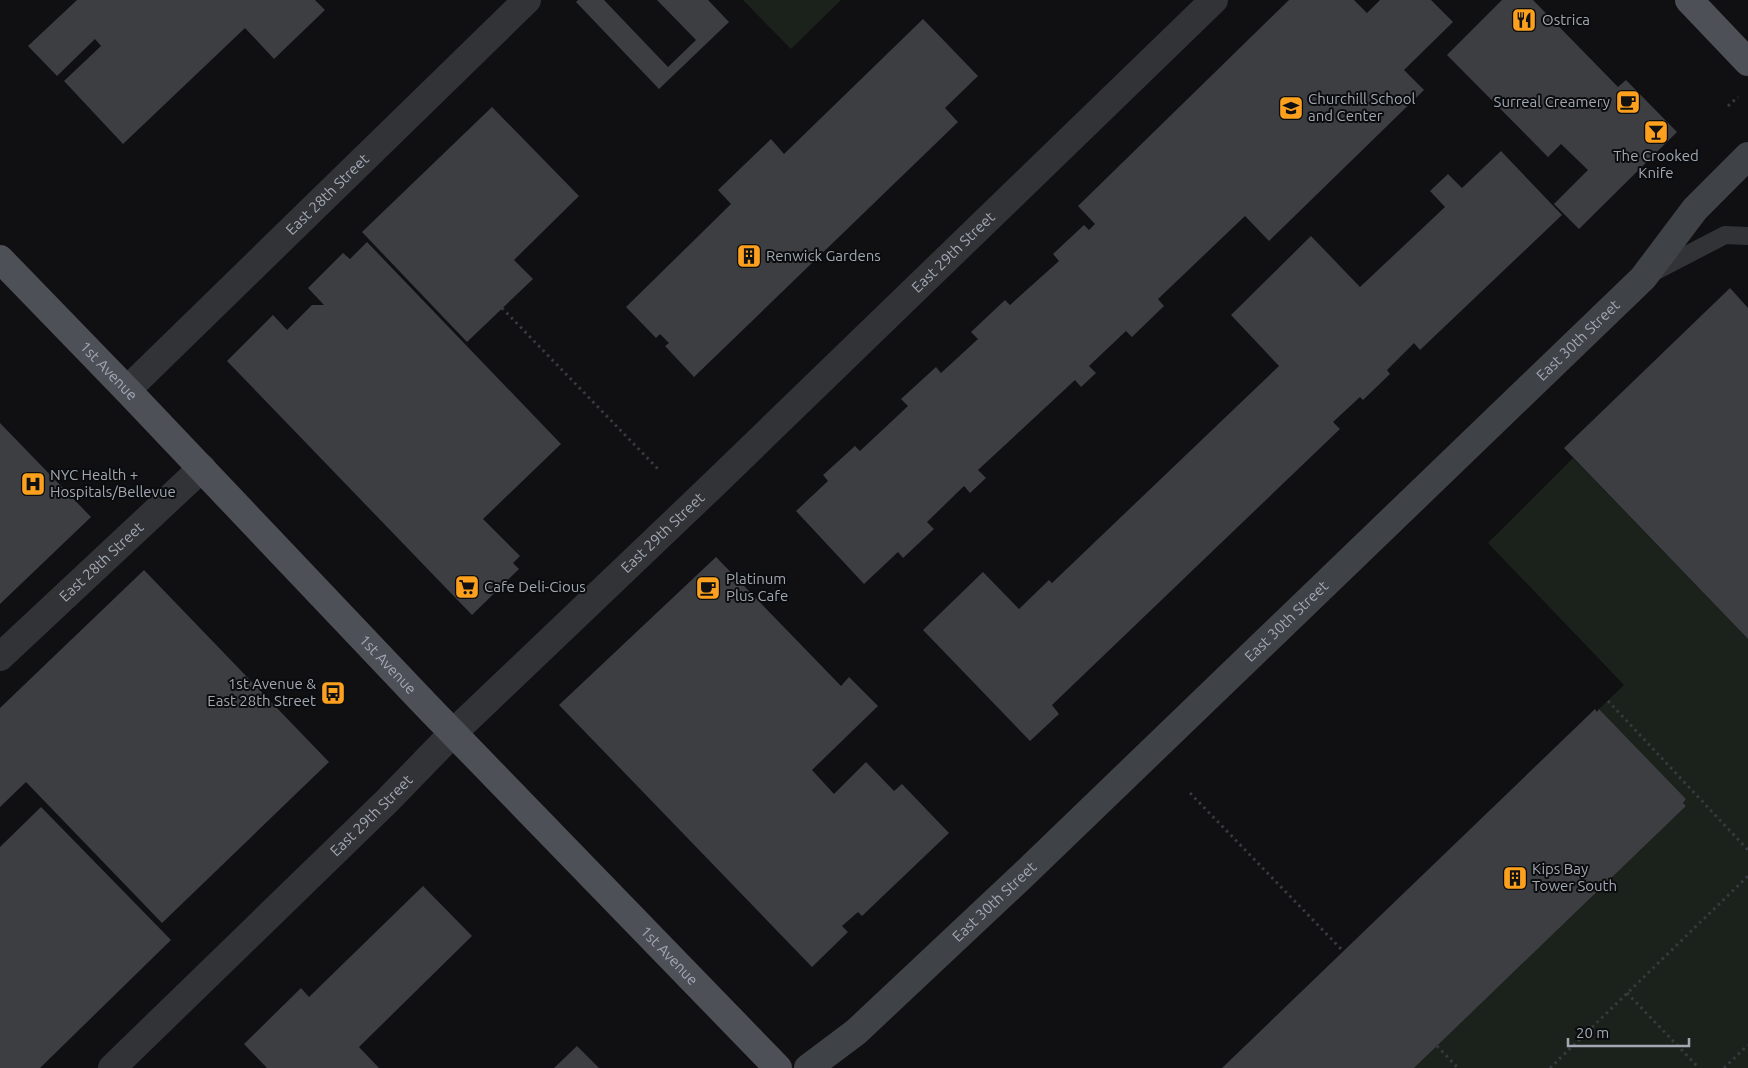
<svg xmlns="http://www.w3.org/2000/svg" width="1748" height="1068" font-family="Ubuntu,sans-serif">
<rect width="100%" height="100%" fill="#101012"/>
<path fill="#1b221b" d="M 743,0 L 841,0 L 791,49 Z
M 1573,458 L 1748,639 L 1748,1068 L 1414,1068 L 1686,806 L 1683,803 L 1686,799 L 1599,709 L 1624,685 L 1488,543 Z"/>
<path fill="#3c3e42" d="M 77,0 L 315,0 L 325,10 L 274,59 L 245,28 L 123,144 L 64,81 L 101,46 L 95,39 L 57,76 L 28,46 Z
M 578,0 L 604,0 L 668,67 L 696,40 L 657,0 L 708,0 L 729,22 L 659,89 L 576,2 Z
M 1289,0 L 1354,0 L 1367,13 L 1380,0 L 1431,0 L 1453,22 L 1404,70 L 1424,90 L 1269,241 L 1245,216 L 1158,299 L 1164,306 L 1132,337 L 1126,331 L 1089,366 L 1096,373 L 1081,387 L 1075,380 L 978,470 L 986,478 L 970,493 L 964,486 L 927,522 L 934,529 L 903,558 L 898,552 L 864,584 L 796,511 L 828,481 L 823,475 L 855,446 L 860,451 L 908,406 L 901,399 L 936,367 L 941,373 L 978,339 L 971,332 L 1005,300 L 1010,305 L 1059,261 L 1053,254 L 1084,225 L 1089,230 L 1095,224 L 1078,206 Z
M 1502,0 L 1533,0 L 1618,87 L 1626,80 L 1677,132 L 1579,229 L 1554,204 L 1588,170 L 1561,144 L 1548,157 L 1447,55 Z
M 923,19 L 978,76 L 945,108 L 958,122 L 694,377 L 665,346 L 669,343 L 660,334 L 656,338 L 626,307 L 731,204 L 718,190 L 771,139 L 784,154 Z
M 492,107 L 579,196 L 514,260 L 533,279 L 467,342 L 362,232 Z
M 1501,151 L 1562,215 L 1420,350 L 1414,343 L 1387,370 L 1390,374 L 1363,400 L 1360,397 L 1333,422 L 1340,429 L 1052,705 L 1059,714 L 1030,741 L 923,630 L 983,572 L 1019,609 L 1049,580 L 1052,583 L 1279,366 L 1231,315 L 1311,236 L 1360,287 L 1445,207 L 1430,191 L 1448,174 L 1462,188 Z
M 367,242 L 561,444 L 483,519 L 520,556 L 513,563 L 519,569 L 472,615 L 227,361 L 273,315 L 287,330 L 312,305 L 324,305 L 308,288 L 343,253 L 350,259 Z
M 1730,288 L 1748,308 L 1748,639 L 1564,448 Z
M 0,423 L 91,517 L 0,604 Z
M 716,557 L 841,686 L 849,677 L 878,706 L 812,770 L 834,794 L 866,762 L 894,791 L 902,784 L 949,833 L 862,916 L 858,912 L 842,926 L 848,932 L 812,967 L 559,705 Z
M 144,570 L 329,762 L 162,923 L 26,782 L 0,807 L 0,708 Z
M 1595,709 L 1597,712 L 1599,709 L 1686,799 L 1683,803 L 1686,806 L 1414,1068 L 1222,1068 Z
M 41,807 L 171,940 L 40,1068 L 0,1068 L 0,847 Z
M 423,886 L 472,936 L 359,1047 L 379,1068 L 267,1068 L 244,1044 L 301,988 L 309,997 Z
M 577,1046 L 599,1068 L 554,1068 Z"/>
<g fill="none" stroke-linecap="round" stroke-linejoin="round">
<path stroke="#373a3e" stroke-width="3" stroke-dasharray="2.5 4" stroke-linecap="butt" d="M 1728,106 L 1738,97
M 502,308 L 659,470
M 1608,701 L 1748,850
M 1190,793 L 1343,951
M 1627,993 L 1699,1068
M 1437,1046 L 1458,1068
M 1550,1068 L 1748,876
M 1724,1068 L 1748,1045"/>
<path stroke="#313337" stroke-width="18" d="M 1650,274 L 1725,235 L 1748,236"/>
<g stroke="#313337" stroke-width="28">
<path id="s1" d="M 127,390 L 527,0"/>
<path id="s2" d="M 0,657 L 202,468"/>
<path id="s3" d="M 112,1068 L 387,801 L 453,733 L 712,486 L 1214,0"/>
</g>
<path stroke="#3f4247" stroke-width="28" id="s4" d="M 808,1068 L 856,1032 L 1021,877 L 1643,278 L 1695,209 L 1748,156"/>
<g stroke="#4d5056" stroke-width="28">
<path d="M 1689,0 L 1748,62"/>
<path id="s5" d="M 0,259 L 127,390 L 425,704 L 778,1068"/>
</g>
</g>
<defs>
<symbol id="restaurant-square" viewBox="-11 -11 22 22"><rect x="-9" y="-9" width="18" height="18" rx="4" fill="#fca01e" stroke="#0b0c0d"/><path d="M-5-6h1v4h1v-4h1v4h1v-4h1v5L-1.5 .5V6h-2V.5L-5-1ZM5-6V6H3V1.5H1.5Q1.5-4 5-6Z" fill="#111"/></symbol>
<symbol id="cafe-square" viewBox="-11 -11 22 22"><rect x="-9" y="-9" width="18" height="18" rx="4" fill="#fca01e" stroke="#0b0c0d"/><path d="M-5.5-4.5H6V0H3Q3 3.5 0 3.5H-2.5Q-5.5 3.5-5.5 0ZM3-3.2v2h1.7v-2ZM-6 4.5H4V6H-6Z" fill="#111"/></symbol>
<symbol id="school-square" viewBox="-11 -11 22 22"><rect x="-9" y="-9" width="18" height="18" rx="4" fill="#fca01e" stroke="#0b0c0d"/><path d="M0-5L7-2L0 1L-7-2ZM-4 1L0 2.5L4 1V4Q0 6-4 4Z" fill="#111"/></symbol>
<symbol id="bar-square" viewBox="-11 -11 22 22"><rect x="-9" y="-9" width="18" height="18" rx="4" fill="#fca01e" stroke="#0b0c0d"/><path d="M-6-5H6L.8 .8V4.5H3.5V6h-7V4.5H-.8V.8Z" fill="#111"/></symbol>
<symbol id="building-square" viewBox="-11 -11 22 22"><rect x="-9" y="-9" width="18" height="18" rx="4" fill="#fca01e" stroke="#0b0c0d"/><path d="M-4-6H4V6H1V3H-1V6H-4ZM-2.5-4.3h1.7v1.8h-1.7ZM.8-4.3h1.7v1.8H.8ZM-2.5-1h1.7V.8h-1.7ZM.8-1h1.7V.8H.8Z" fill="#111"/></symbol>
<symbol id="hospital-square" viewBox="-11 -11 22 22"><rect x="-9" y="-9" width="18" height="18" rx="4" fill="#fca01e" stroke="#0b0c0d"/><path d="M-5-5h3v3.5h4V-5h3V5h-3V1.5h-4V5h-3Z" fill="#111"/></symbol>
<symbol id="supermarket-square" viewBox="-11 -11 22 22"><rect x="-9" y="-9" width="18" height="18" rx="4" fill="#fca01e" stroke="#0b0c0d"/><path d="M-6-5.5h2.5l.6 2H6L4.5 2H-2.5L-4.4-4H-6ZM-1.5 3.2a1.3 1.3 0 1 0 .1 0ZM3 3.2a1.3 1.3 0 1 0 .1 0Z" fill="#111"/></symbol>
<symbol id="bus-square" viewBox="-11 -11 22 22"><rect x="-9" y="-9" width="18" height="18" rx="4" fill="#fca01e" stroke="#0b0c0d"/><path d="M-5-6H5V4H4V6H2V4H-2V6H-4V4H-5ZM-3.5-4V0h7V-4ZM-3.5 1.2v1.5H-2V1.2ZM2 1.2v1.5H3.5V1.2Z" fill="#111"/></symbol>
</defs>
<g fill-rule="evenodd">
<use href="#restaurant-square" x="1510" y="6" width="28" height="28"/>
<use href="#cafe-square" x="1614" y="88" width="28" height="28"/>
<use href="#school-square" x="1277" y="94" width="28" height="28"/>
<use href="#bar-square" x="1642" y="118" width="28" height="28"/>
<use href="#building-square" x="735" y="242" width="28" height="28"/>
<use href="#hospital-square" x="19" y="470" width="28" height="28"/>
<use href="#supermarket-square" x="453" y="573" width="28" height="28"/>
<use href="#cafe-square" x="694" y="574" width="28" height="28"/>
<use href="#bus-square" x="319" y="679" width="28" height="28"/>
<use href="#building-square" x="1501" y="864" width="28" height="28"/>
</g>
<g text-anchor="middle" stroke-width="4" stroke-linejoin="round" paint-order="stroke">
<g font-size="15" fill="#a1a8b4" stroke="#0b0c0d" text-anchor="start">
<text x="1542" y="25">Ostrica</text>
<text x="1308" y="104">Churchill School<tspan x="1308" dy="17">and Center</tspan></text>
<text x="1610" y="107" text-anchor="end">Surreal Creamery</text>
<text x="1656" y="161" text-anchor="middle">The Crooked<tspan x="1656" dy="17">Knife</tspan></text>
<text x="766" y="261">Renwick Gardens</text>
<text x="50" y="480">NYC Health +<tspan x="50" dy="17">Hospitals/Bellevue</tspan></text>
<text x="726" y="584">Platinum<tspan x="726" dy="17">Plus Cafe</tspan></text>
<text x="484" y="592">Cafe Deli-Cious</text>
<text x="316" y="689" text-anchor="end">1st Avenue &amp;<tspan x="316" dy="17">East 28th Street</tspan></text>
<text x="1532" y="874">Kips Bay<tspan x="1532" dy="17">Tower South</tspan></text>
</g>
<g font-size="15" fill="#a1a8b4" stroke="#0b0c0d">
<text dy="5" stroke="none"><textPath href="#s1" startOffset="280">East 28th Street</textPath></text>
<text dy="5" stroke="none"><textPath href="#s3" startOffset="1172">East 29th Street</textPath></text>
<text dy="5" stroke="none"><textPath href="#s4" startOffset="1060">East 30th Street</textPath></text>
<text dy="5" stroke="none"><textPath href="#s5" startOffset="156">1st Avenue</textPath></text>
<text dy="5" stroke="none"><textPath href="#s3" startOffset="768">East 29th Street</textPath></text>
<text dy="5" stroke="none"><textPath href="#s2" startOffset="139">East 28th Street</textPath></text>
<text dy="5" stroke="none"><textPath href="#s4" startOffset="655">East 30th Street</textPath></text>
<text dy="5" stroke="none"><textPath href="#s5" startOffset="561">1st Avenue</textPath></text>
<text dy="5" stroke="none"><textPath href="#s3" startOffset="362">East 29th Street</textPath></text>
<text dy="5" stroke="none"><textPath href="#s4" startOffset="250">East 30th Street</textPath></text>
<text dy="5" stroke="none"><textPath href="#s5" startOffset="966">1st Avenue</textPath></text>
</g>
</g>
<path d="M1568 1038v8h121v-8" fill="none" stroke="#a1a8b4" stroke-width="2.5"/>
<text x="1576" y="1038" font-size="15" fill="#a1a8b4" stroke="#0b0c0d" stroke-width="4" paint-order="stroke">20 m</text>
</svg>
